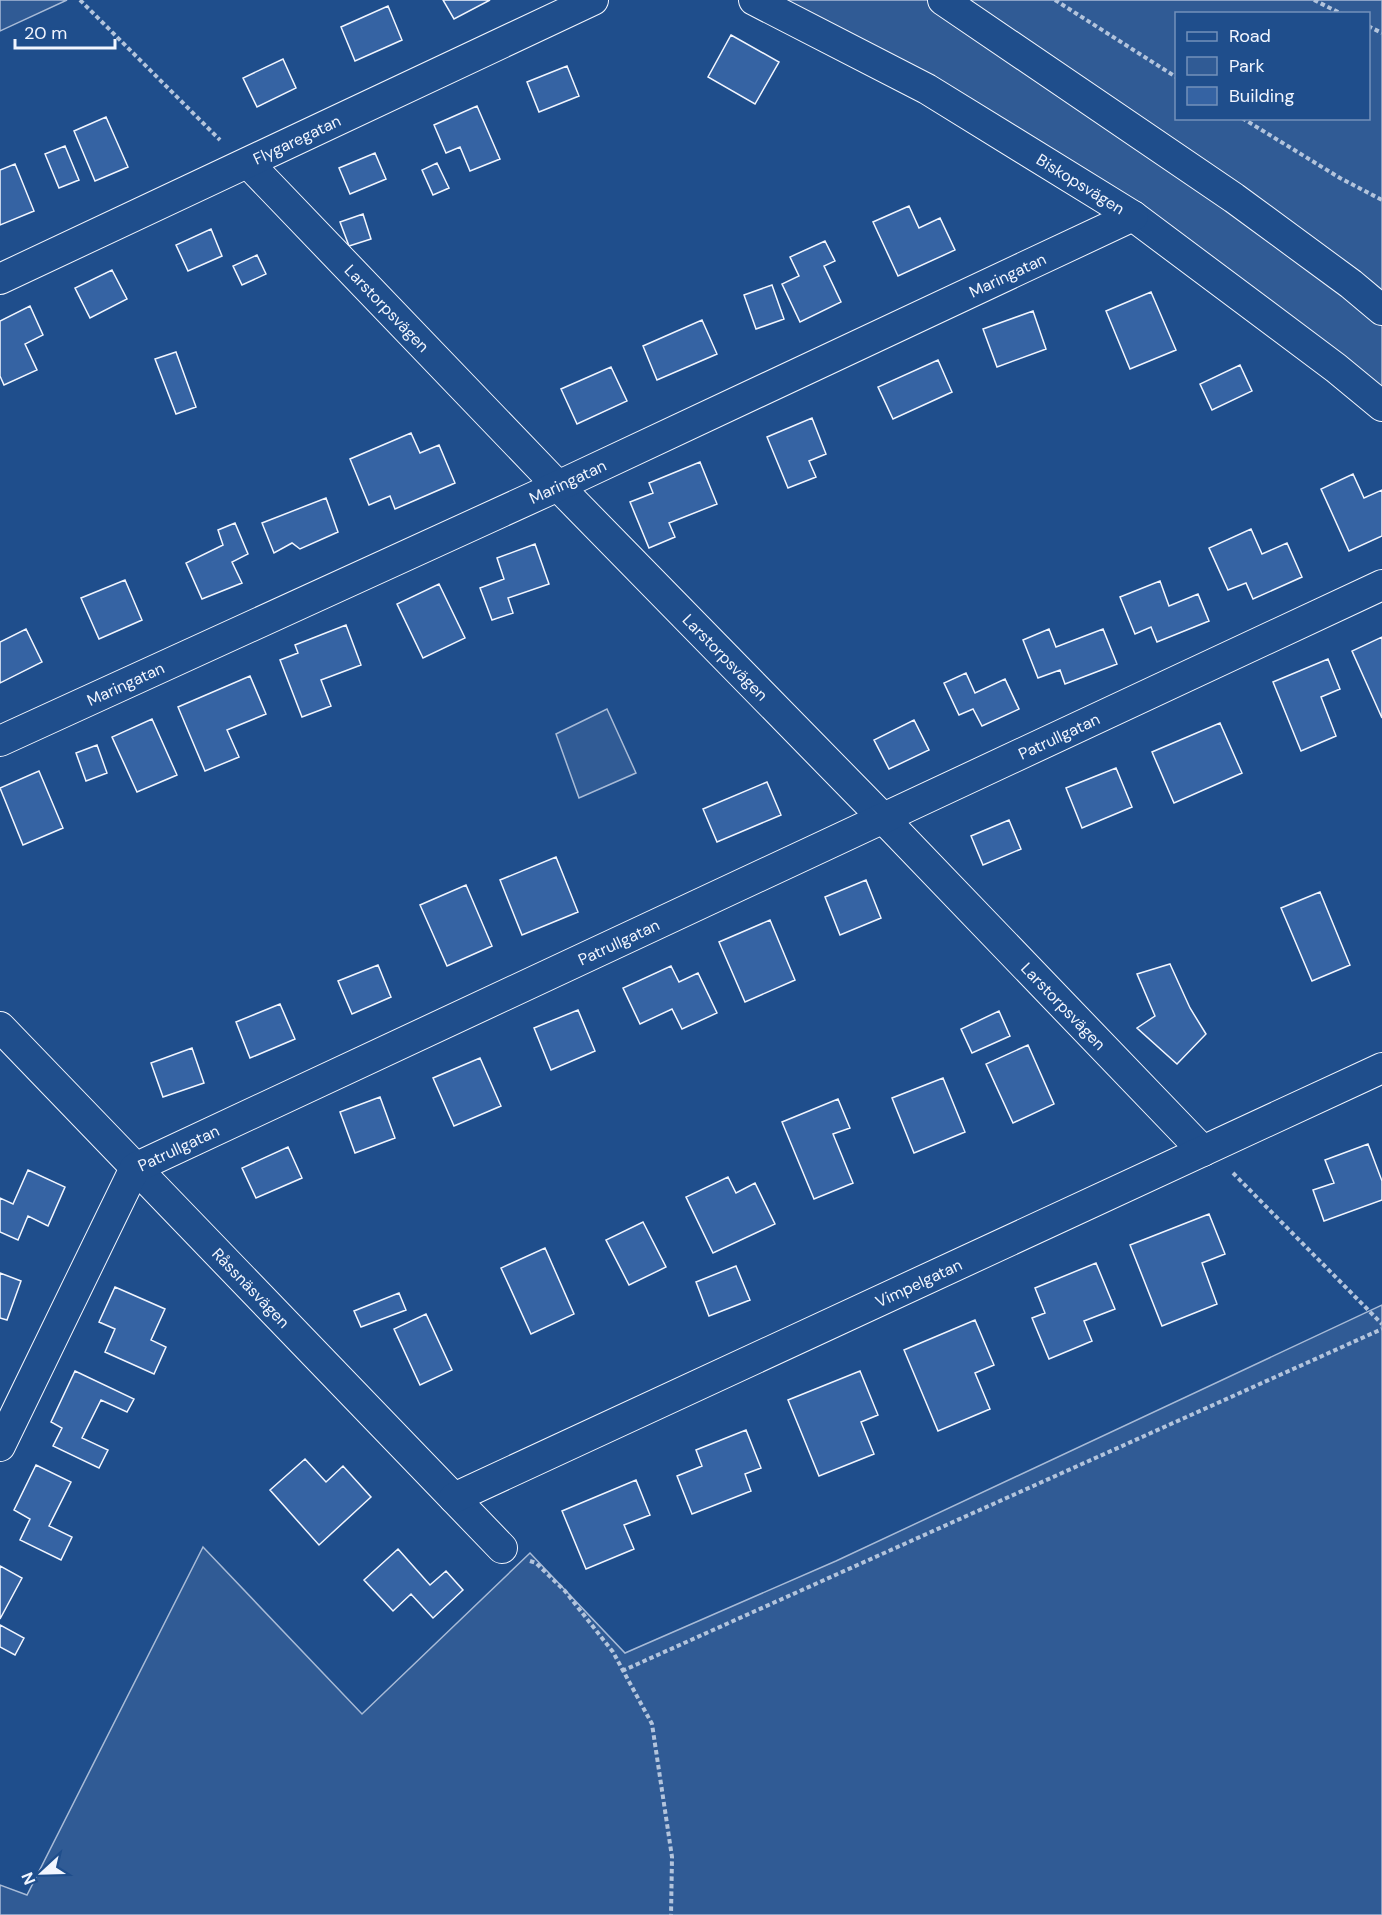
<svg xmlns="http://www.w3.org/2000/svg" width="1382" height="1915" font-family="'DM Sans',sans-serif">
<rect width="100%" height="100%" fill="#1f4e8c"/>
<path fill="#305b95" stroke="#a8bbd7" stroke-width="1.5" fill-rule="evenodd" d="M 0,0 L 67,0 L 0,31 Z
M 760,0 L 1382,0 L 1382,412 L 1123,221 ZM 1176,14 L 1368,14 L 1368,118 L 1176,118 Z
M 607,709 L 636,773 L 579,798 L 556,734 Z
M 1382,1305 L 1382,1915 L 0,1915 L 0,1885 L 27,1895 L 203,1547 L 362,1714 L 530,1553 L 625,1653 L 836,1561 Z"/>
<path fill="#3563a3" stroke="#f2f6ff" stroke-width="1.5" d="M 443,0 L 490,0 L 454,19 Z
M 388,6 L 402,40 L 355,61 L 341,27 Z
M 731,35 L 779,62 L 755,104 L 708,77 Z
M 283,59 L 296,88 L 257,107 L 243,78 Z
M 567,66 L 579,96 L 539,112 L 527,82 Z
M 477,106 L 500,159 L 470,171 L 460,147 L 446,153 L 434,125 Z
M 106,117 L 128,167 L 95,181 L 74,131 Z
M 65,146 L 79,180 L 59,188 L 45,154 Z
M 375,153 L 386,179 L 350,194 L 339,168 Z
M 437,163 L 449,188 L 433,195 L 422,170 Z
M 15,164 L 34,211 L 0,225 L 0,170 Z
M 909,206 L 919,228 L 940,218 L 955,250 L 898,276 L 873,222 Z
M 363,214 L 371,239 L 349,246 L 340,222 Z
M 211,229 L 222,256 L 188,271 L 176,245 Z
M 825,241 L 835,261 L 824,266 L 841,302 L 800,322 L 782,284 L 799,276 L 790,257 Z
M 257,255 L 266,274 L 242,285 L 233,266 Z
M 112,270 L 127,299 L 90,318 L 75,288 Z
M 772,285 L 784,319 L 756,329 L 744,295 Z
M 1151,292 L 1176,350 L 1130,369 L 1106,311 Z
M 30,306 L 43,335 L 25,344 L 37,370 L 4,385 L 0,376 L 0,321 Z
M 1033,311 L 1046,349 L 997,367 L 983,329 Z
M 702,320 L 717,354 L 657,380 L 643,346 Z
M 176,352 L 196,407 L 176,414 L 155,359 Z
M 938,360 L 952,392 L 893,419 L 878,387 Z
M 1240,365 L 1252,391 L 1212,410 L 1200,384 Z
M 611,367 L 627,401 L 577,424 L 561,389 Z
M 812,418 L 826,454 L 809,461 L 816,477 L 788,488 L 767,437 Z
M 411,433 L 420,453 L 439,445 L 455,483 L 395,509 L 390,496 L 369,505 L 350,459 Z
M 700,462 L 717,504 L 669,523 L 675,537 L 649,548 L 630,502 L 653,493 L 649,483 Z
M 1353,474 L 1364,498 L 1382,490 L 1382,536 L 1349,551 L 1321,489 Z
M 326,498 L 338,532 L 300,549 L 292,543 L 274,553 L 262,523 Z
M 235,523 L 248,554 L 232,562 L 242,583 L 202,599 L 186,563 L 223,545 L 218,530 Z
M 1251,529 L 1262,554 L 1287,543 L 1302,577 L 1253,599 L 1246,583 L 1228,590 L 1209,548 Z
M 535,544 L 549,584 L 508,598 L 513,613 L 492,620 L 480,588 L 504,579 L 497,558 Z
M 125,580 L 142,620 L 99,639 L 81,598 Z
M 1160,581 L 1169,606 L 1198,594 L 1209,621 L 1157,642 L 1151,627 L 1135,634 L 1120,597 Z
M 439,584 L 465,638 L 423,658 L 397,604 Z
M 346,625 L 361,665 L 321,680 L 331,706 L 302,717 L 280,660 L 298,653 L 295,645 Z
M 26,629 L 42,662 L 0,683 L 0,642 Z
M 1049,629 L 1056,647 L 1103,629 L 1117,664 L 1065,684 L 1060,670 L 1038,678 L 1023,640 Z
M 1382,637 L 1382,718 L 1352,651 Z
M 1328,659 L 1340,689 L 1321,697 L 1336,736 L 1301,751 L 1273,682 Z
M 966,673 L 975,693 L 1005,679 L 1019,709 L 982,726 L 973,709 L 959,715 L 944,683 Z
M 250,676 L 266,714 L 227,730 L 239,757 L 205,771 L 178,707 Z
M 152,719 L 177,775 L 137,792 L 112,737 Z
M 914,720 L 929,750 L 889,769 L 874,740 Z
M 1220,723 L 1242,773 L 1174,803 L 1152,752 Z
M 97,745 L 107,773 L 86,781 L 76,753 Z
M 1116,768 L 1132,807 L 1082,828 L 1066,788 Z
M 39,771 L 63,828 L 23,845 L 0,788 Z
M 767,782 L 781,815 L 717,842 L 703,809 Z
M 1009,820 L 1021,849 L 983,865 L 971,836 Z
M 556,857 L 578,912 L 522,935 L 500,880 Z
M 866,880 L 881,918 L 840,935 L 825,897 Z
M 466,885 L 492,946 L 447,966 L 420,905 Z
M 1320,892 L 1350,965 L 1312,981 L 1281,908 Z
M 770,920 L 795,980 L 745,1002 L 719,942 Z
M 1170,964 L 1190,1008 L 1206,1034 L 1177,1064 L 1137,1028 L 1155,1016 L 1137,974 Z
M 378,965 L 391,997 L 352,1014 L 338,981 Z
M 671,966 L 679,982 L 698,973 L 717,1013 L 682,1029 L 672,1009 L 640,1024 L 623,988 Z
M 280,1004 L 295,1039 L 250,1058 L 236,1022 Z
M 578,1010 L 595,1051 L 551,1070 L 534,1028 Z
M 999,1011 L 1010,1036 L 972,1053 L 961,1029 Z
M 1028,1045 L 1054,1104 L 1013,1123 L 986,1064 Z
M 192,1048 L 204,1083 L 163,1097 L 151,1063 Z
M 480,1058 L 501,1106 L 454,1126 L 433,1078 Z
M 943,1078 L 965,1132 L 914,1153 L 892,1098 Z
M 380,1097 L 395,1138 L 355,1153 L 340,1112 Z
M 838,1099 L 850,1128 L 833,1134 L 853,1183 L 814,1199 L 782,1122 Z
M 1368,1144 L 1382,1181 L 1382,1200 L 1324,1221 L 1313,1190 L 1334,1183 L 1325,1160 Z
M 288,1147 L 302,1178 L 256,1198 L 242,1168 Z
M 28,1170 L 65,1187 L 48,1226 L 28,1216 L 18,1240 L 0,1232 L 0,1198 L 13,1204 Z
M 728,1177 L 736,1193 L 755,1183 L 775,1224 L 713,1253 L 686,1197 Z
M 1209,1214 L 1225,1254 L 1202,1263 L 1217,1304 L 1162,1326 L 1130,1245 Z
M 643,1222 L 666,1267 L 629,1285 L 606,1240 Z
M 545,1248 L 574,1314 L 531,1334 L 501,1268 Z
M 1096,1263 L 1115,1309 L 1084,1321 L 1092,1341 L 1049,1359 L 1032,1318 L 1045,1313 L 1035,1288 Z
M 736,1266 L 750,1300 L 709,1316 L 696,1282 Z
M 0,1273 L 21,1281 L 7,1320 L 0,1318 Z
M 115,1287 L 165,1309 L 151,1340 L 166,1347 L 154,1374 L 105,1352 L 115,1329 L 99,1322 Z
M 399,1293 L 406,1310 L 361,1327 L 354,1311 Z
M 426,1314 L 452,1370 L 420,1385 L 394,1329 Z
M 975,1320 L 994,1365 L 975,1373 L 990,1409 L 938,1431 L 904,1350 Z
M 75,1371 L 134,1399 L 127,1412 L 101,1400 L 82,1438 L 108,1450 L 99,1468 L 53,1446 L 62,1428 L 51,1422 Z
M 860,1371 L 878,1415 L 861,1422 L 874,1454 L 819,1476 L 788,1400 Z
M 746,1430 L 761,1468 L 745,1474 L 751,1491 L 692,1514 L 677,1476 L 702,1466 L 696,1450 Z
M 305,1459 L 326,1482 L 343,1466 L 371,1497 L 319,1545 L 270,1490 Z
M 36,1465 L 71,1482 L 49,1526 L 72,1537 L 61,1560 L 20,1540 L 30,1519 L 14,1510 Z
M 636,1480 L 650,1515 L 624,1525 L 634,1549 L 586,1569 L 562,1511 Z
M 398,1549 L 430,1585 L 446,1571 L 463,1590 L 433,1618 L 411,1594 L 393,1611 L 364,1580 Z
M 0,1566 L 22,1578 L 0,1619 Z
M 0,1625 L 24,1638 L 15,1655 L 0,1647 Z"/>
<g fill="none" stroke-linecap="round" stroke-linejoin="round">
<defs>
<g id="minor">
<path id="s1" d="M 754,0 L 927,89 L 1133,216 L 1336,368 L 1382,406"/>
<path d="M 943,0 L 1234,198 L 1351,284 L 1382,310"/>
<path id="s2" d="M 248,163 L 558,486 L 882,817 L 1203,1151"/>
<path id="s3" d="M 0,279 L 593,0"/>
<path id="s4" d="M 0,741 L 558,486 L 1133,216"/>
<path id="s5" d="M 0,1027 L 502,1548"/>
<path id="s6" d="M 0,1446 L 135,1168 L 1382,585"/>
<path id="s7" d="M 454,1498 L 1382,1068"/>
</g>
</defs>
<use href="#minor" stroke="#f2f6ff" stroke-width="32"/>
<path stroke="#b3c4dc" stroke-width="4" stroke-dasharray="4.5 3" stroke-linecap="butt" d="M 80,0 L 220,140
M 1055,0 L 1176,77
M 1314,0 L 1342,14
M 1368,26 L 1382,33
M 1242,118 L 1340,178 L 1382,200
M 1233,1173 L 1382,1324
M 530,1561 L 536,1563 L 565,1591 L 613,1652 L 652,1724 L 672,1857 L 671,1915
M 622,1671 L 1382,1329"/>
<use href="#minor" stroke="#1f4e8c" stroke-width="30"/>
</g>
<g text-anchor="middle" stroke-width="4.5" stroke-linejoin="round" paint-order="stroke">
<g font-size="16" fill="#f2f6ff" stroke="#1f4e8c">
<text dy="6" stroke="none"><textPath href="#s3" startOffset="328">Flygaregatan</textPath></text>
<text dy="6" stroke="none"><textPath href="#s1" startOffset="375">Biskopsvägen</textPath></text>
<text dy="6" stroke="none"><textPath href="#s4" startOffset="1110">Maringatan</textPath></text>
<text dy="6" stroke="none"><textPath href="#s2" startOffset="201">Larstorpsvägen</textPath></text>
<text dy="6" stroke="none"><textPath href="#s4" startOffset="624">Maringatan</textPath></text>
<text dy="6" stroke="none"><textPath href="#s2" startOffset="687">Larstorpsvägen</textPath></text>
<text dy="6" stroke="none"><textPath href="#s4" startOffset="138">Maringatan</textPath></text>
<text dy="6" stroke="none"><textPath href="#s6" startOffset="1329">Patrullgatan</textPath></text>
<text dy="6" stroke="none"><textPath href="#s6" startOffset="843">Patrullgatan</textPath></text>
<text dy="6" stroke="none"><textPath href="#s2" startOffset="1173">Larstorpsvägen</textPath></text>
<text dy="6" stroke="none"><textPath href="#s6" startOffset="357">Patrullgatan</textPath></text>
<text dy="6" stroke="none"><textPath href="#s7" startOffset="512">Vimpelgatan</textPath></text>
<text dy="6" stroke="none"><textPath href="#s5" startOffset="362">Råssnäsvägen</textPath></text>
</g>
</g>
<rect x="1175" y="12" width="195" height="108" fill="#1f4e8c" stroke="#7391ba" stroke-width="1.5"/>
<rect x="1187" y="32" width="30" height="9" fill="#1f4e8c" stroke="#7391ba" stroke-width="1.5"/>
<text x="1229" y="42" font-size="18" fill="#f2f6ff">Road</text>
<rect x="1187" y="57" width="30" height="18" fill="#305b95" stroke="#7391ba" stroke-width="1.5"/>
<text x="1229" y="72" font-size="18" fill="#f2f6ff">Park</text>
<rect x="1187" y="87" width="30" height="18" fill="#3563a3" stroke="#7391ba" stroke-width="1.5"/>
<text x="1229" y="102" font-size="18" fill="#f2f6ff">Building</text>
<g transform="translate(42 1873) rotate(248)" stroke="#1f4e8c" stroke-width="4.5" paint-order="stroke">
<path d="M0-4.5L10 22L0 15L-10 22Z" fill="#f2f6ff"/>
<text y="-9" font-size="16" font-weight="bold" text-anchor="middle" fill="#f2f6ff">N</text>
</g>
<path d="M15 39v9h100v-9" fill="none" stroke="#f2f6ff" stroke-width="3"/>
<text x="24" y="39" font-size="18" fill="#f2f6ff" stroke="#1f4e8c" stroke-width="4.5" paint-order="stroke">20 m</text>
</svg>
